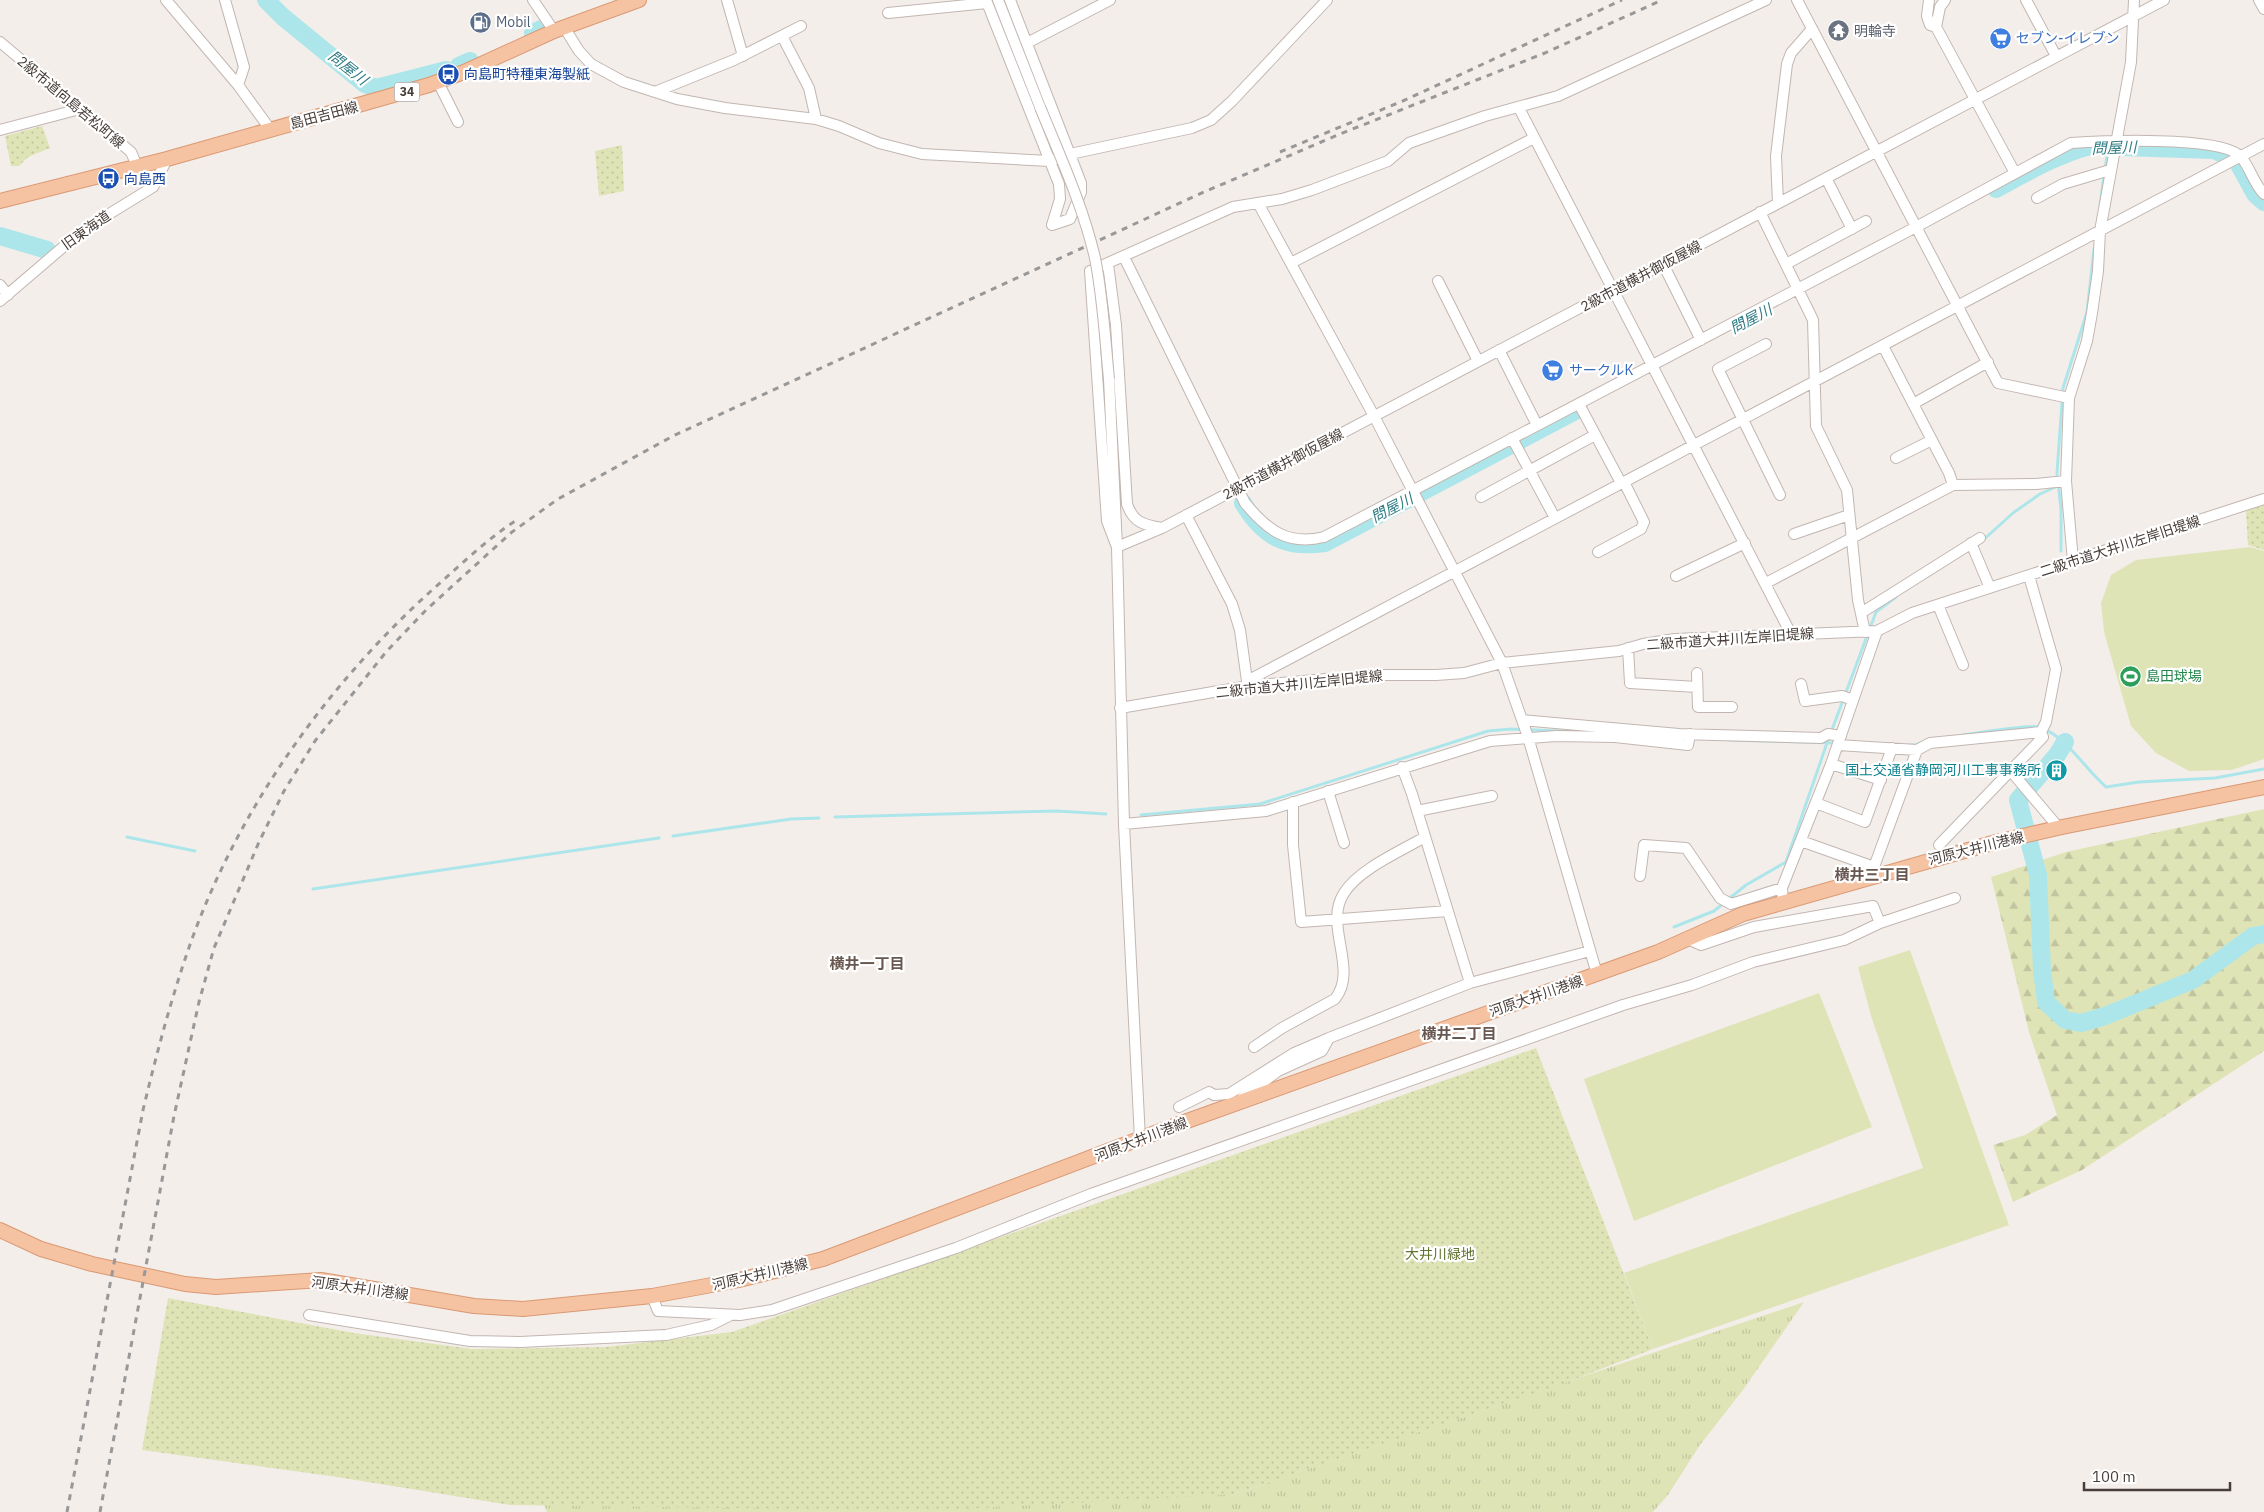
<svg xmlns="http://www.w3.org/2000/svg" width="2264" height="1512" font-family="'IBM Plex Sans','Noto Sans JP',sans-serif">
<defs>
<pattern id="grass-tufts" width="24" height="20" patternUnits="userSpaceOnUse" patternTransform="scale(1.25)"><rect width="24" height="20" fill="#dfe4b7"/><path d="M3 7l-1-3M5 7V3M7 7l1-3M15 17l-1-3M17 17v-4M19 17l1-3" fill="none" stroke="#c1c49e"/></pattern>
<pattern id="forest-firs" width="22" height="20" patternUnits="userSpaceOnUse" patternTransform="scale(1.25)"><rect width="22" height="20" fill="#dfe4b7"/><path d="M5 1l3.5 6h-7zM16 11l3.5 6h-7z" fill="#c1c49e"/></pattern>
<pattern id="park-dots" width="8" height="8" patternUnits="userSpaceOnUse" patternTransform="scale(1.25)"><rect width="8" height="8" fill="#dfe4b7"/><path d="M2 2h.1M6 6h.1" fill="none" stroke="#c1c49e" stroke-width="1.8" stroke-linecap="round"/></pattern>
</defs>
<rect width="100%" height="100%" fill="#f4eeeb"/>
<path fill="url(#grass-tufts)" d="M 1804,1302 L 1743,1390 L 1700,1445 L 1668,1495 L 1653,1512 L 547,1512 L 542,1501 L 1234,1494 Z"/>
<path fill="url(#forest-firs)" d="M 2264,809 L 2264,1051 L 2082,1170 L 2013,1202 L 1993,1145 L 2025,1135 L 2057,1115 L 2029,1032 L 1991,877 L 2066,852 Z"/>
<path fill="url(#park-dots)" d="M 42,126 L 50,148 L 28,157 L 19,166 L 11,166 L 5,136 Z
M 622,145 L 624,191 L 599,196 L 595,151 Z
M 2264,505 L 2264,550 L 2248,545 L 2246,511 Z
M 1536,1048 L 1653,1349 L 1565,1383 L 1234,1494 L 931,1511 L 510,1505 L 337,1477 L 142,1450 L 168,1298 L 354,1333 L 472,1349 L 606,1347 L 732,1332 Z"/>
<path fill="#dfe4b7" d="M 2250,547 L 2264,551 L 2264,759 L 2232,770 L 2189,771 L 2156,753 L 2131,726 L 2104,632 L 2101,603 L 2111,575 L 2136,560 Z
M 1910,950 L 2009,1225 L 1653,1349 L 1624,1273 L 1923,1168 L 1871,1016 L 1858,967 Z
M 1819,993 L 1872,1127 L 1634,1221 L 1584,1079 Z"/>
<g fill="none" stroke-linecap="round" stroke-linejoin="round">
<path stroke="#ade6ea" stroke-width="3" d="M 2105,168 L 2109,146
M 2100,206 L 2104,175
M 1981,542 L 2013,513 L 2040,494 L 2058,486
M 2061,551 L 2061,509 L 2057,473 L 2063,388 L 2087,312 L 2094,249
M 1963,735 C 1976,733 2032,724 2040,727 C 2068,738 2084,768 2106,787 L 2139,782 L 2215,778 L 2264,769
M 1730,740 L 1836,743
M 1910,745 L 1916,745 L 1930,739
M 1141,815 L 1260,804 L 1488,731 L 1511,729 L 1582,732
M 835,817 L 1057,811 L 1106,814
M 673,836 L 791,819 L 819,818
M 127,837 L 195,851
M 313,889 L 659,838
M 1674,927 L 1714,911 L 1746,885 L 1786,862 L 1827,743 L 1876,612 L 1896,597"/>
<path stroke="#ade6ea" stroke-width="18" d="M 266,0 L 283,17 L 365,84 L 376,88 L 446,70
M 533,33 L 541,29
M 459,66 L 470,61
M 1996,189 C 2026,173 2056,155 2090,146 L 2214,150 L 2237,161 L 2255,194 L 2264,202
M 0,236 L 47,250
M 1243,503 C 1263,536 1285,549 1325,543 L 1579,409
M 2065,742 L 2057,755 L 2018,800 L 2038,875 L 2042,970 L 2046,1002 L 2065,1020 L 2081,1023 L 2105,1016 L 2193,980 L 2253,936 L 2264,934"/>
<defs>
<path id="minor" d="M 166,0 L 238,85 L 270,129
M 225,0 L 244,67 L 238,85
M 533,0 L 554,31
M 727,0 L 743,56
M 986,0 L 1059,184 L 1060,199 L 1052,225
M 998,0 L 1040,107
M 1010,0 L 1081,183 L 1081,192 L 1070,219 L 1052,225
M 1766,0 L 1558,96 L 1485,116 L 1409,143 L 1388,161 L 1312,190 L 1282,199 L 1233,207 L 1090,271 L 1107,521 L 1117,547 L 1162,528 L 2164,0
M 1797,0 L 1998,383 L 2069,398 L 2066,481 L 2073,561
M 1929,0 L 1927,16 L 1930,25 L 1936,27 L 2015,173
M 2026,0 L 2056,56
M 2259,0 L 2264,9
M 888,13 L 987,3
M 564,27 L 579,51 L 591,64 L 624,82 L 677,99 L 725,108 L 816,119 L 839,126 L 879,143 L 922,154 L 1050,161 L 1070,154 L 1192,128 L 1211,120 L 1232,101 L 1327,0
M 1936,27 L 1940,7 L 1945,0
M 782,36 L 809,88 L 816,119
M 0,42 L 131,152 L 137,166
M 1027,43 L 1110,0
M 438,82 L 458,122
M 655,92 L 734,60 L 801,26
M 1519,108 L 1791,634
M 0,130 L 80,109
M 1826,178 L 1852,229
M 2037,198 L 2063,184 L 2110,170
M 1258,203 L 1374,416 L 1502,663 L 1528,737 L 1597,974
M 1778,203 L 1776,156 L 1787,64 L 1791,53 L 1812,29
M 1760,212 L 1813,320 L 1816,426 L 1847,490 L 1858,600 L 1865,632
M 1124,257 L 1245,503 C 1267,530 1288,546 1324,537 L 1916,227 L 2071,143 C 2103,141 2216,136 2239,155 C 2248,162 2253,183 2264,194
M 1291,263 L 1534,138
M 1108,264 L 1116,325 L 1127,504 C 1133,522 1143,525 1162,528
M 1663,264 L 1701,340
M 1786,264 L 1866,221
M 1438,281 L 1478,361
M 0,285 L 8,295
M 0,301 L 83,230 L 153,187 L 167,159
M 1766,344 L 1718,369 L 1780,495
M 1883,346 L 1949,473 L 1953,485
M 1499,350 L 1537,425
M 1109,379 L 1117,547 L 1124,824 L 1140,1139
M 2069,398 L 2087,341 L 2092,313 L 2098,271 L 2100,231 L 2131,62 L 2134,0
M 1579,404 L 1621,483
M 1913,404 L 1988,362
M 1512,438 L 1555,518
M 1896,458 L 1932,440
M 1481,497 L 1595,435
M 1186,515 L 1232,604 L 1240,630 L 1247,681
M 1794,534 L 1849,515
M 1971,543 L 1990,588
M 1598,552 L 1641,529 L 1644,522 L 1624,482
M 1676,576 L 1745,543
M 1766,583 L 1953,485 L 2036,484 L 2066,481
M 1938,605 L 1963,665
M 1861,613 L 1980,538
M 1628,648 L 1630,683 L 1697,687
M 1697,673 L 1698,707 L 1732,707
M 1801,684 L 1805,701 L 1842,696 L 1853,700
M 1248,686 L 1247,681 L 2264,144
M 1120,708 L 1248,686 L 1369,675 L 1436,675 L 1464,673 L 1502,663 L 1619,651 L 1643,644 L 1675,639 L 1877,631 L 1912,613 L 2264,499
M 1522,720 L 1679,734 L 1821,738 L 1828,734 L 1841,736
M 1838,745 L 1917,750 L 1930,743 L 2041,732
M 1831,764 L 1881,780
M 1402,767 L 1412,794 L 1470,983
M 2010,770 L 2059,828
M 1328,791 L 1344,843
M 1293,802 L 1293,845 L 1301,922 L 1448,911
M 1816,803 L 1865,822 L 1892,748
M 1417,811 L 1492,796
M 1124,824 L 1266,811 L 1490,741 L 1556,736 L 1615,737 L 1688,745 L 1690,734
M 1801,841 L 1874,867 L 1917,750
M 1939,845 L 2043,737 L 2041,732 L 2046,722 L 2056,669 L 2029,576
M 1640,876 L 1644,845 L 1686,848 L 1720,898 L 1731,904 L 1782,888
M 1783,903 L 1782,888 L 1831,764 L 1877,631
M 1880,923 L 1955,898
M 1254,1047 L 1282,1028 L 1335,999 C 1359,969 1323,925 1344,893 C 1359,869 1401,851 1425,837
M 1242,1098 L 1278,1071 L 1322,1051 L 1329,1038 L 1470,983 L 1590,951
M 1179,1107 L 1209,1092 L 1214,1095 L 1229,1094 L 1294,1053 L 1329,1038
M 652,1296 L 658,1311 L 740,1315 L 772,1310 L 956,1248 L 1091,1194 L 1623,1005 L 1692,985 L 1753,962 L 1844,940 L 1880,923 L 1873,906 L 1754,927 L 1701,945 L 1690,940
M 309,1315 L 470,1341 L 520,1342 L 666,1335 L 711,1325 L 731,1315"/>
<path id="major" d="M 0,201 L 167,159 L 429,85 L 464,72 L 554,31 L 639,0
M 0,1230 L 41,1249 L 92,1264 L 185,1284 L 216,1287 L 321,1280 L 474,1306 L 523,1309 L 652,1296 L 739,1280 L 823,1259 L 1176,1125 L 1658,952 L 1743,914 L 1996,842 L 2062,827 L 2264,787"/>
</defs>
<use href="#minor" stroke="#c2b6b1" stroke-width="12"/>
<use href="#major" stroke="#da9973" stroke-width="16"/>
<use href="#minor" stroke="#fff" stroke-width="10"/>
<use href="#major" stroke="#f5c2a2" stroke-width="14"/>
<path stroke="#989898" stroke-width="3" stroke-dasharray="6 6" stroke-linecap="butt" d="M 1280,152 L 1405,100 L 1622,0
M 67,1512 L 143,1110 C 157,1052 172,995 192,939 C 240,807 327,685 431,591 C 458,567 485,541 515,521
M 100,1512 L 174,1116 L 199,1002 L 214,948 L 259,842 L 284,791 L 315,741 L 386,652 L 426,610 L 512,532 L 558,499 L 673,436 L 1204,192 L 1340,134 L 1545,53 L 1662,0"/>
<defs>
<path id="minor-bridge" d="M 1040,107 C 1060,156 1083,206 1095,258 C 1103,298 1105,339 1109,379"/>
</defs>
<use href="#minor-bridge" stroke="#c2b6b1" stroke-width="12" stroke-linecap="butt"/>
<use href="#minor-bridge" stroke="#fff" stroke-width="10"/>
</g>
<defs>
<symbol id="fuel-disc" viewBox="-11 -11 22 22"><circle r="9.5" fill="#5c6f8a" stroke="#fff"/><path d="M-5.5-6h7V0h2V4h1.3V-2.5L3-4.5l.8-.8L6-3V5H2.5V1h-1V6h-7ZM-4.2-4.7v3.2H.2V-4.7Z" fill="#fff"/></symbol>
<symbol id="temple-disc" viewBox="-11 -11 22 22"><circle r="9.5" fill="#6b7280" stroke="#fff"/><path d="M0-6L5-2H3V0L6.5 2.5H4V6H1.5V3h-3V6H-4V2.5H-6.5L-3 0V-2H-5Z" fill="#fff"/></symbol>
<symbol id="supermarket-disc" viewBox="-11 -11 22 22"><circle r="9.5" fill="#3f7fe0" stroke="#fff"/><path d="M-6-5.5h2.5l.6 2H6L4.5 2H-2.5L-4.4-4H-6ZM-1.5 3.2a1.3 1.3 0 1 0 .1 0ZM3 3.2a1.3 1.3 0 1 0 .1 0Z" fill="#fff"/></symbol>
<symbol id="bus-disc" viewBox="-11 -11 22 22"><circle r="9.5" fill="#1a4fb4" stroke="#fff"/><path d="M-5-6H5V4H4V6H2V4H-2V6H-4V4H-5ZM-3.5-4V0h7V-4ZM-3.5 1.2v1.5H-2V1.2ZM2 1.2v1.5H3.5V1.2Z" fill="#fff"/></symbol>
<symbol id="stadium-disc" viewBox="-11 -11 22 22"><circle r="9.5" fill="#2e9e5b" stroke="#fff"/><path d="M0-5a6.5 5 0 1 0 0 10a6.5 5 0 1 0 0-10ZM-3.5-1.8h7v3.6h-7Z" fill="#fff"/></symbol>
<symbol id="building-disc" viewBox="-11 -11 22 22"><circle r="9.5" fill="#0f9aa8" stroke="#fff"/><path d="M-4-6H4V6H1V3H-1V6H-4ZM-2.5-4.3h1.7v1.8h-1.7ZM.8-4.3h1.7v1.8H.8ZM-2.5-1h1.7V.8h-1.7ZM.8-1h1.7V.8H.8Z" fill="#fff"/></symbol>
</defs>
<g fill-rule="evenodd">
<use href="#fuel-disc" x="468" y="10" width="25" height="25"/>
<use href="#temple-disc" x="1826" y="18" width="25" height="25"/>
<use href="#supermarket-disc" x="1988" y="26" width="25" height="25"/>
<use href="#bus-disc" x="436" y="62" width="25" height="25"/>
<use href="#bus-disc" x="96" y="166" width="25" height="25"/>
<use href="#supermarket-disc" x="1540" y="358" width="25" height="25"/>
<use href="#stadium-disc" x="2118" y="664" width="25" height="25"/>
<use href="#building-disc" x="2044" y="758" width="25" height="25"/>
</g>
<g text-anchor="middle" stroke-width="4.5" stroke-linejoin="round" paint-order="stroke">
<rect fill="#fff" stroke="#7e7774" stroke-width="1" x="394.5" y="82.5" width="25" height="19" rx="4"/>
<g font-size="12" font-weight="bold" fill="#473d39">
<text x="407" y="96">34</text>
</g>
<g font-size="14" fill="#4e5e75" stroke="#fff" text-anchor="start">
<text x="496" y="27">Mobil</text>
</g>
<g font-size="14" fill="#5b616d" stroke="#fff" text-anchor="start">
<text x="1854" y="36">明輪寺</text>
</g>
<g font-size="14" fill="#366cbe" stroke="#fff" text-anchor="start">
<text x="2016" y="43">セブン-イレブン</text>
<text x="1569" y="375">サークルK</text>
</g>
<g font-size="14" fill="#164399" stroke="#fff" text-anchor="start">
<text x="464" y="79">向島町特種東海製紙</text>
<text x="124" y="184">向島西</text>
</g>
<g font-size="14" fill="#473d39" stroke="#fff">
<text transform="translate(71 102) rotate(40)" y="5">2級市道向島若松町線</text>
<text transform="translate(324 115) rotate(-15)" y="5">島田吉田線</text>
<text transform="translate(86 230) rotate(-35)" y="5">旧東海道</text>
<text transform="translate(1641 276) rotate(-28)" y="5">2級市道横井御仮屋線</text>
<text transform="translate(1283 464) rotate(-28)" y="5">2級市道横井御仮屋線</text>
<text transform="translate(2120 546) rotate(-18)" y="5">二級市道大井川左岸旧堤線</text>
<text transform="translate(1730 639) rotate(-4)" y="5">二級市道大井川左岸旧堤線</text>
<text transform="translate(1299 684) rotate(-6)" y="5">二級市道大井川左岸旧堤線</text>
<text transform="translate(1976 848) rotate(-14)" y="5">河原大井川港線</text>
<text transform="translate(1536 996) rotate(-19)" y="5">河原大井川港線</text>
<text transform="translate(1141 1139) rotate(-21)" y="5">河原大井川港線</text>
<text transform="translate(760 1274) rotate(-13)" y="5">河原大井川港線</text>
<text transform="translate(360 1288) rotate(8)" y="5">河原大井川港線</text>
</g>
<g font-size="14" fill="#27864d" stroke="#fff" text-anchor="start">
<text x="2146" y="681">島田球場</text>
</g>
<g font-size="14" fill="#0d838f" stroke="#fff" text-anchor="end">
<text x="2041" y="775">国土交通省静岡河川工事事務所</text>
</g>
<g font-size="14" fill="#617431" stroke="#fff">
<text x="1440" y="1259">大井川緑地</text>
</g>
<g font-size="15" font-style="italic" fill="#307c84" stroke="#fff">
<text transform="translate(348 68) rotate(38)" y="5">問屋川</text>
<text transform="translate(2114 148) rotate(-2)" y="5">問屋川</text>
<text transform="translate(1751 319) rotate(-28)" y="5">問屋川</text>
<text transform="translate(1392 508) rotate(-28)" y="5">問屋川</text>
</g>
<g font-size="15" font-weight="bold" fill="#695851" stroke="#fff">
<text x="1872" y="880">横井三丁目</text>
<text x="867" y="969">横井一丁目</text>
<text x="1459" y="1039">横井二丁目</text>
</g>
</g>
<path d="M2084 1482v8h146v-8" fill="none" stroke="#473d39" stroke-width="2.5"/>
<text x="2092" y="1482" font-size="15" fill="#473d39" stroke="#ffffff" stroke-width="4" paint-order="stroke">100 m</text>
</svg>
